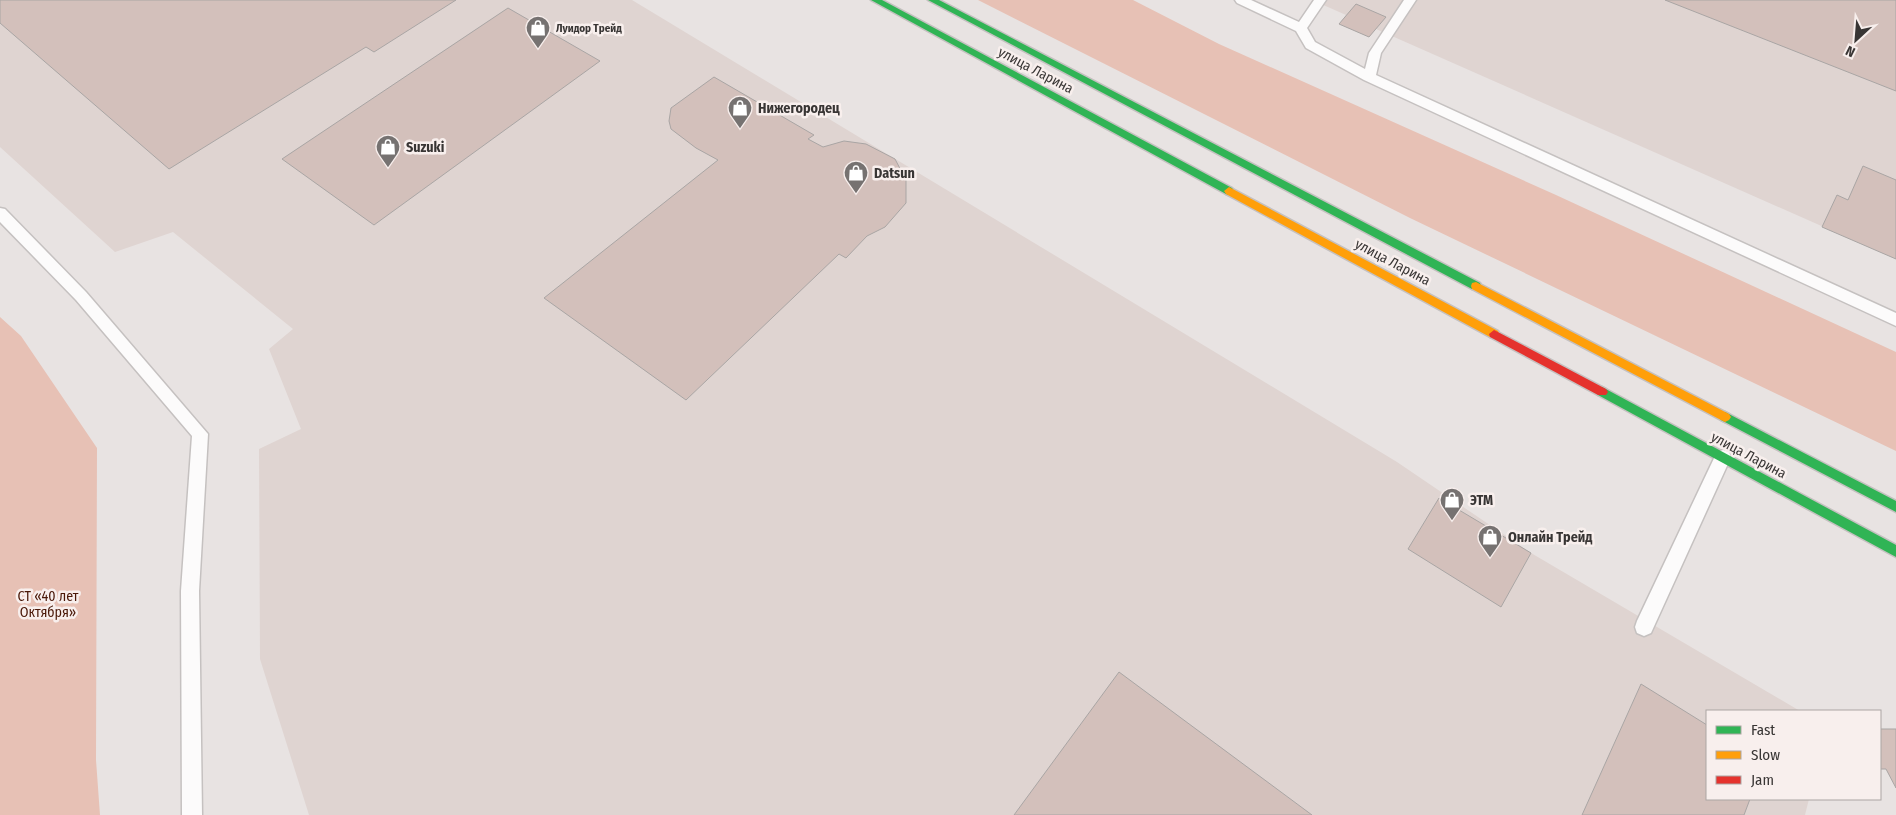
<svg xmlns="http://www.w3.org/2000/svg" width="1896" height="815" font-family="'Fira Sans Condensed',sans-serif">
<rect width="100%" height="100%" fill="#e8e3e2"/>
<path fill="#dfd4d1" d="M 0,0 L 632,0 L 1397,462 L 1531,553 L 1800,711 L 1707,711 L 1707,799 L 1809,799 L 1805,815 L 309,815 L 260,659 L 259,449 L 301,429 L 269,349 L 293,329 L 173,232 L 115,252 L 0,147 Z
M 1312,0 L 1896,0 L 1896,259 L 1376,29 L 1369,37 L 1339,24 L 1346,15 Z"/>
<path fill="#e7c1b5" d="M 978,0 L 1133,0 L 1219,44 L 1556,195 L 1896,352 L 1896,451 L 1410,218 Z
M 0,317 L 21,336 L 97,448 L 96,760 L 100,815 L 0,815 Z"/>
<path fill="#d3c0bb" stroke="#a9a5a4" d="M 0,0 L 456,0 L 374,52 L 366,47 L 169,169 L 0,23 Z
M 1665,0 L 1896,0 L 1896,91 Z
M 1356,4 L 1386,17 L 1369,37 L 1339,24 Z
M 508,8 L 600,61 L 374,225 L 282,159 Z
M 714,77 L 814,135 L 808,139 L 823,147 L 844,141 L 866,144 L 895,159 L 906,180 L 906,203 L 885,227 L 867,236 L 846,258 L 839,254 L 686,400 L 544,298 L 718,160 L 696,148 L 671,129 L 669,121 L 671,108 Z
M 1863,166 L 1896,180 L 1896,259 L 1822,227 L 1837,195 L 1848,200 Z
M 1439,498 L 1531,553 L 1501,607 L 1408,549 Z
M 1119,672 L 1312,815 L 1014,815 Z
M 1641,684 L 1707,725 L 1707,799 L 1750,799 L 1744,815 L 1582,815 Z
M 1880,729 L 1896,729 L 1896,788 L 1886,769 L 1880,769 Z"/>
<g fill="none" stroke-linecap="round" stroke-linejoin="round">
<defs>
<path id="lane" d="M 1235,0 L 1251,0 L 1299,22 L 1314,0 L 1326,0 L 1307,28 L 1315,42 L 1365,69 L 1369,53 L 1404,0 L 1416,0 L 1381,53 L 1376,75 L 1896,313 L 1896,326 L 1364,80 L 1306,48 L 1296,31 L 1237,3 Z
M 0,208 L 5,209 L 86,292 L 208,434 L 199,591 L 202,815 L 182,815 L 181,591 L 192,436 L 76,300 L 0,222 Z
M 1723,450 L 1729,452 L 1731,457 L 1651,633 L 1644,636 L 1637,633 L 1635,627 L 1637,621 L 1717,452 Z"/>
<path id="fast" d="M 871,0 L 882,0 L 1232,188 L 1234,191 L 1229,195 L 1226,194 Z
M 928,0 L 939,0 L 1480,283 L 1481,286 L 1480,289 L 1472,289 Z
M 1602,387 L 1896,545 L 1896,557 L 1598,395 L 1596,392 L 1598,389 Z
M 1725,412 L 1896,501 L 1896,512 L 1721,420 L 1719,417 L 1721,414 Z"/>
<path id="slow" d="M 1229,187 L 1498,331 L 1499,334 L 1498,337 L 1490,337 L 1226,194 L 1224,191 Z
M 1476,282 L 1729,414 L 1731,417 L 1729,420 L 1725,422 L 1721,420 L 1472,289 L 1471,286 L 1472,283 Z"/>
<path id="jam" d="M 1494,330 L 1606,389 L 1608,392 L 1606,395 L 1598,395 L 1490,337 L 1489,334 Z"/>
</defs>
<use href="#lane" stroke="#c5c1c0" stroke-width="3"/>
<use href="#fast" stroke="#c5c1c0" stroke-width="3"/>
<use href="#slow" stroke="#c5c1c0" stroke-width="3"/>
<use href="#jam" stroke="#c5c1c0" stroke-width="3"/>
<use href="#lane" fill="#fcfbfb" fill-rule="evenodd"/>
<use href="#fast" fill="#30b455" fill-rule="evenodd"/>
<use href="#slow" fill="#ff9f0a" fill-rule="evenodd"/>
<use href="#jam" fill="#e5322d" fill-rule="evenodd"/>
</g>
<defs>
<symbol id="shop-pin" viewBox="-11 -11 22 30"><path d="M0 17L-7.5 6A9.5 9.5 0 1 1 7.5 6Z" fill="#767271" stroke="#f8efed"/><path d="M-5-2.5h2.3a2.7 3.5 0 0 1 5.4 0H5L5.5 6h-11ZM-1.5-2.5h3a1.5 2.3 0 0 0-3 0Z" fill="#fff"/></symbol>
</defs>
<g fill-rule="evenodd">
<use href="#shop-pin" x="524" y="14" width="28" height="38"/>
<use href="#shop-pin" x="726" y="94" width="28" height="38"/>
<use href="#shop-pin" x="374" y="133" width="28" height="38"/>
<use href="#shop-pin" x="842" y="159" width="28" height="38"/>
<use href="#shop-pin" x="1438" y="486" width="28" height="38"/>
<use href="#shop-pin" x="1476" y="523" width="28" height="38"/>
</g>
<g text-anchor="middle" stroke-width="5" stroke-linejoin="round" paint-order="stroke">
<g font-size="11" font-weight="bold" fill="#383534" stroke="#f8efed" text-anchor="start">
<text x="556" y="32">Луидор Трейд</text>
</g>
<g font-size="14" fill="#383534" stroke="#f8efed">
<text transform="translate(1036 70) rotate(28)" y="5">улица Ларина</text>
<text transform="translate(1393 262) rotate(28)" y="5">улица Ларина</text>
<text transform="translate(1749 455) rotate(28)" y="5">улица Ларина</text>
</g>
<g font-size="14" font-weight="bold" fill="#383534" stroke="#f8efed" text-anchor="start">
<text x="758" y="113">Нижегородец</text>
<text x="406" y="152">Suzuki</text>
<text x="874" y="178">Datsun</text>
<text x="1470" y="505">ЭТМ</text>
<text x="1508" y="542">Онлайн Трейд</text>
</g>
<g font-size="14" fill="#4a1808" stroke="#f8efed">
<text x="48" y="601">СТ «40 лет<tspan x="48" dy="16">Октября»</tspan></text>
</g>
</g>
<rect x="1706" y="710" width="175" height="90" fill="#f8efed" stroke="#aba5a3"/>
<rect x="1716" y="726" width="25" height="8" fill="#30b455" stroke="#aba5a3"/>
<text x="1751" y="735" font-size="15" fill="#383534">Fast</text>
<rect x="1716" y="751" width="25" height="8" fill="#ff9f0a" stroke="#aba5a3"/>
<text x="1751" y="760" font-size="15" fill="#383534">Slow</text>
<rect x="1716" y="776" width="25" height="8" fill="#e5322d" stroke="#aba5a3"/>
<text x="1751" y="785" font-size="15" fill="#383534">Jam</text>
<g transform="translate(1856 40) rotate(206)" stroke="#f8efed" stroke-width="4" paint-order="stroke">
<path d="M0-4L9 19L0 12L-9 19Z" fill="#383534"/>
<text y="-8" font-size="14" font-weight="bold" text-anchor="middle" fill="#383534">N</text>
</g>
</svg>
